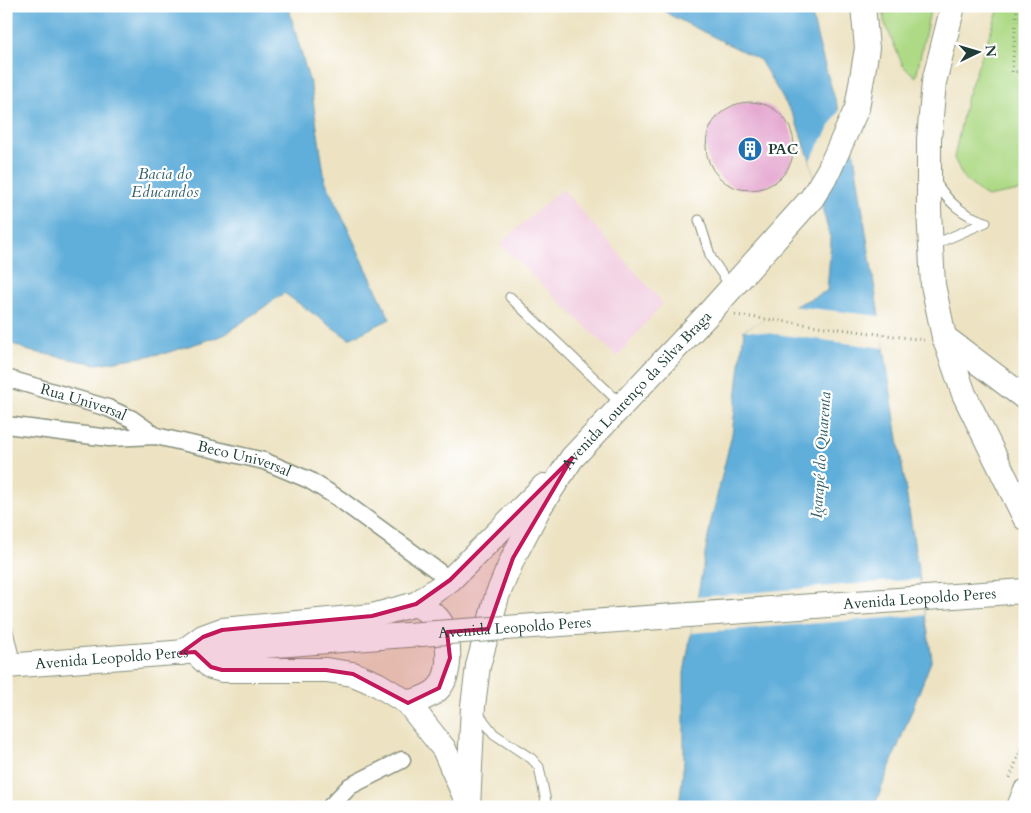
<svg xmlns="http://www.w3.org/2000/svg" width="1031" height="813" font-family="Cardo,serif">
<rect width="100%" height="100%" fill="#fff"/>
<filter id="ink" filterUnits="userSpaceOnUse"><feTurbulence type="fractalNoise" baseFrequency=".02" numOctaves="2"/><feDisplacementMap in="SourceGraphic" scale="10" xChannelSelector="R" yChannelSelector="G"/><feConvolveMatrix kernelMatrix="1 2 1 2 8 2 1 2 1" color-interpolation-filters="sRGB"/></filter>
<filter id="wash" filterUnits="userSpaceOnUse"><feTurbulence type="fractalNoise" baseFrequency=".0096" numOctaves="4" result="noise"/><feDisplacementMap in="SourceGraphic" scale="20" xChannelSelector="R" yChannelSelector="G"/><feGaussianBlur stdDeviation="1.12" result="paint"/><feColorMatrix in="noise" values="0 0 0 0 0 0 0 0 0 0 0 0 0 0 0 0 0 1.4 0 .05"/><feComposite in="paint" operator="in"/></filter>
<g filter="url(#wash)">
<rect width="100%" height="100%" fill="#ede3c3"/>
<path fill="#f2cfe1" d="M 562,189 L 663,303 L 617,357 L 500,244 Z"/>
<path fill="#aeda86" stroke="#668c5d" d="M 884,6 L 931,6 L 916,77 L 903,66 L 884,21 Z
M 1000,6 L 1025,6 L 1025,190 L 987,197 L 964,179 L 954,158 L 967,96 Z"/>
<path fill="#60aeda" stroke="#407687" d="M 6,6 L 288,6 L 311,87 L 325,180 L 390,319 L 349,339 L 284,293 L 224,335 L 166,353 L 97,364 L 29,351 L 6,341 Z
M 659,6 L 810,6 C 821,56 834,101 853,148 L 932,659 L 874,807 L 679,807 L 684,761 L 684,673 L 711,521 L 732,434 L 744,330 L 827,291 L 831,241 L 810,160 L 795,119 L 760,60 L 670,15 Z"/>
<path fill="#ede3c3" d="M 840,109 L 853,148 L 820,200 L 810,160 Z
M 792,306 L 880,316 L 884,348 L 744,330 Z
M 919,579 L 925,615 L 691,633 L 697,597 Z"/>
<g id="blocks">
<path fill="#e5a8d0" d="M706 146a44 44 0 1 1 88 0a44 44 0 1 1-88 0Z"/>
</g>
</g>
<g filter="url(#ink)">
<use href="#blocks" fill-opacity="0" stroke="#86907c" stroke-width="1"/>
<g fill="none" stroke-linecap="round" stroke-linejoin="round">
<defs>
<path id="lane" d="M 935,181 C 948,202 962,215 986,222
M 699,220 L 711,258 L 731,287
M 933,245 L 986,222
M 510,297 L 621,404
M 6,623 L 16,664
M 477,712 L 494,734 L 532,759 L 539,767 L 547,807"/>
<g id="street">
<path id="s1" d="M 6,378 L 108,408 L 132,419 L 156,436"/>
<path id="s2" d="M 6,425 L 109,438 L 156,436 L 264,461 L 309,480 L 338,498 L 450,580"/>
<path d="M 330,807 L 350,786 L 402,760"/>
</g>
<g id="secondary">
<path d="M 953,6 L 934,82 L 929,139 L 929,210 L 933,285 L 944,337 L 964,394 L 1025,518"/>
<path d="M 944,337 L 1025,398"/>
<path d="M 195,652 L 211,667 L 222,670 L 326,670 L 353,674 L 377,684 L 408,703 L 444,749 L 466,799"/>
<path d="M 181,653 L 203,637 L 222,630 L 372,616 L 416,604 L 450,580 L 544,486"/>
<path id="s3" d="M 6,666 L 393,636"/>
<path d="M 408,703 C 418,700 431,697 439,688 C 452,673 451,635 438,619 C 434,613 422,609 416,604"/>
<path id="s4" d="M 468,807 L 473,706 L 478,666 L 497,596 L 513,558 L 539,508 L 572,458 L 709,313 L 812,198 L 829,170 L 857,108 L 867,48 L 863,6"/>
<path d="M 1019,807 L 1025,792"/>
</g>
</defs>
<use href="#lane" stroke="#86907c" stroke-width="11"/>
<use href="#street" stroke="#86907c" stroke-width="19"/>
<use href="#secondary" stroke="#86907c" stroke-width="26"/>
<path stroke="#86907c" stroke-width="3" stroke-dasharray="1 4" stroke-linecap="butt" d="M 1017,6 L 1012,72 L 1025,71
M 735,315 L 924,340
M 1010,778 L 1025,738"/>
<use href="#lane" stroke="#fff" stroke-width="9"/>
<use href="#street" stroke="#fff" stroke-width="16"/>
<use href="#secondary" stroke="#fff" stroke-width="24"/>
<defs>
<g id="secondary-bridge">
<path id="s5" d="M 393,636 L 1025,591"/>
</g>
</defs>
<use href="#secondary-bridge" stroke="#86907c" stroke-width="26" stroke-linecap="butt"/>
<use href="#secondary-bridge" stroke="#fff" stroke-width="24"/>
</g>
</g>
<path fill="#c2185b" fill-opacity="0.2" stroke="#c2185b" stroke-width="4" stroke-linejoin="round" d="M 572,458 L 513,558 L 488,629 L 447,632 L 450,658 L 439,688 L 408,703 L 353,674 L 326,670 L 222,670 L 211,667 L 195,652 L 181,653 L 203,637 L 222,630 L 372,616 L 416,604 L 450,580 Z"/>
<defs>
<symbol id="building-disc" viewBox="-11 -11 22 22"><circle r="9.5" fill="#1f6fb2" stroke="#fff"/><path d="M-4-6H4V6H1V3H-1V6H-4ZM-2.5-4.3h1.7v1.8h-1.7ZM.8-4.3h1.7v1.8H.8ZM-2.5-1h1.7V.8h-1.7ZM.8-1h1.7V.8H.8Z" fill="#fff"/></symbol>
</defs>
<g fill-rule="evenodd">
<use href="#building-disc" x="736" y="135" width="28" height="28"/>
</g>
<g text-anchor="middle" stroke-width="4.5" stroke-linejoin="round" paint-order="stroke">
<g font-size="15" font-weight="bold" fill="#1f3d34" stroke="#fff" text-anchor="start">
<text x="768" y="154">PAC</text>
</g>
<g font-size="15" fill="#1f3d34" stroke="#fff">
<text dy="5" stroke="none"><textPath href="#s4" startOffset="465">Avenida Lourenço da Silva Braga</textPath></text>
<text dy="5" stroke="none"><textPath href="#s1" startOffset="81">Rua Universal</textPath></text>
<text dy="5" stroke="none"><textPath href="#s2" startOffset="242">Beco Universal</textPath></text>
<text dy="5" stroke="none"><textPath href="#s5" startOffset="528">Avenida Leopoldo Peres</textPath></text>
<text dy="5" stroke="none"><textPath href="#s5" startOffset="122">Avenida Leopoldo Peres</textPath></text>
<text dy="5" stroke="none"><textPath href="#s3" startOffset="106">Avenida Leopoldo Peres</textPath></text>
</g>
<g font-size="16" font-style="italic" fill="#325f66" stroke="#fff">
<text x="165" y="179">Bacia do<tspan x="165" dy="18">Educandos</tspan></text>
<text transform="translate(820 455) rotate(-86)" y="6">Igarapé do Quarenta</text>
</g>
</g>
<rect width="1031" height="813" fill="none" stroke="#fff" stroke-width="25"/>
<g transform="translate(978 52) rotate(85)" stroke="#ffffff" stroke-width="4" paint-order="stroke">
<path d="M0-4L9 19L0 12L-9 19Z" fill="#1f3d34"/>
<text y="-8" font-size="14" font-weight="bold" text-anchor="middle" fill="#1f3d34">N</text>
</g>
</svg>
